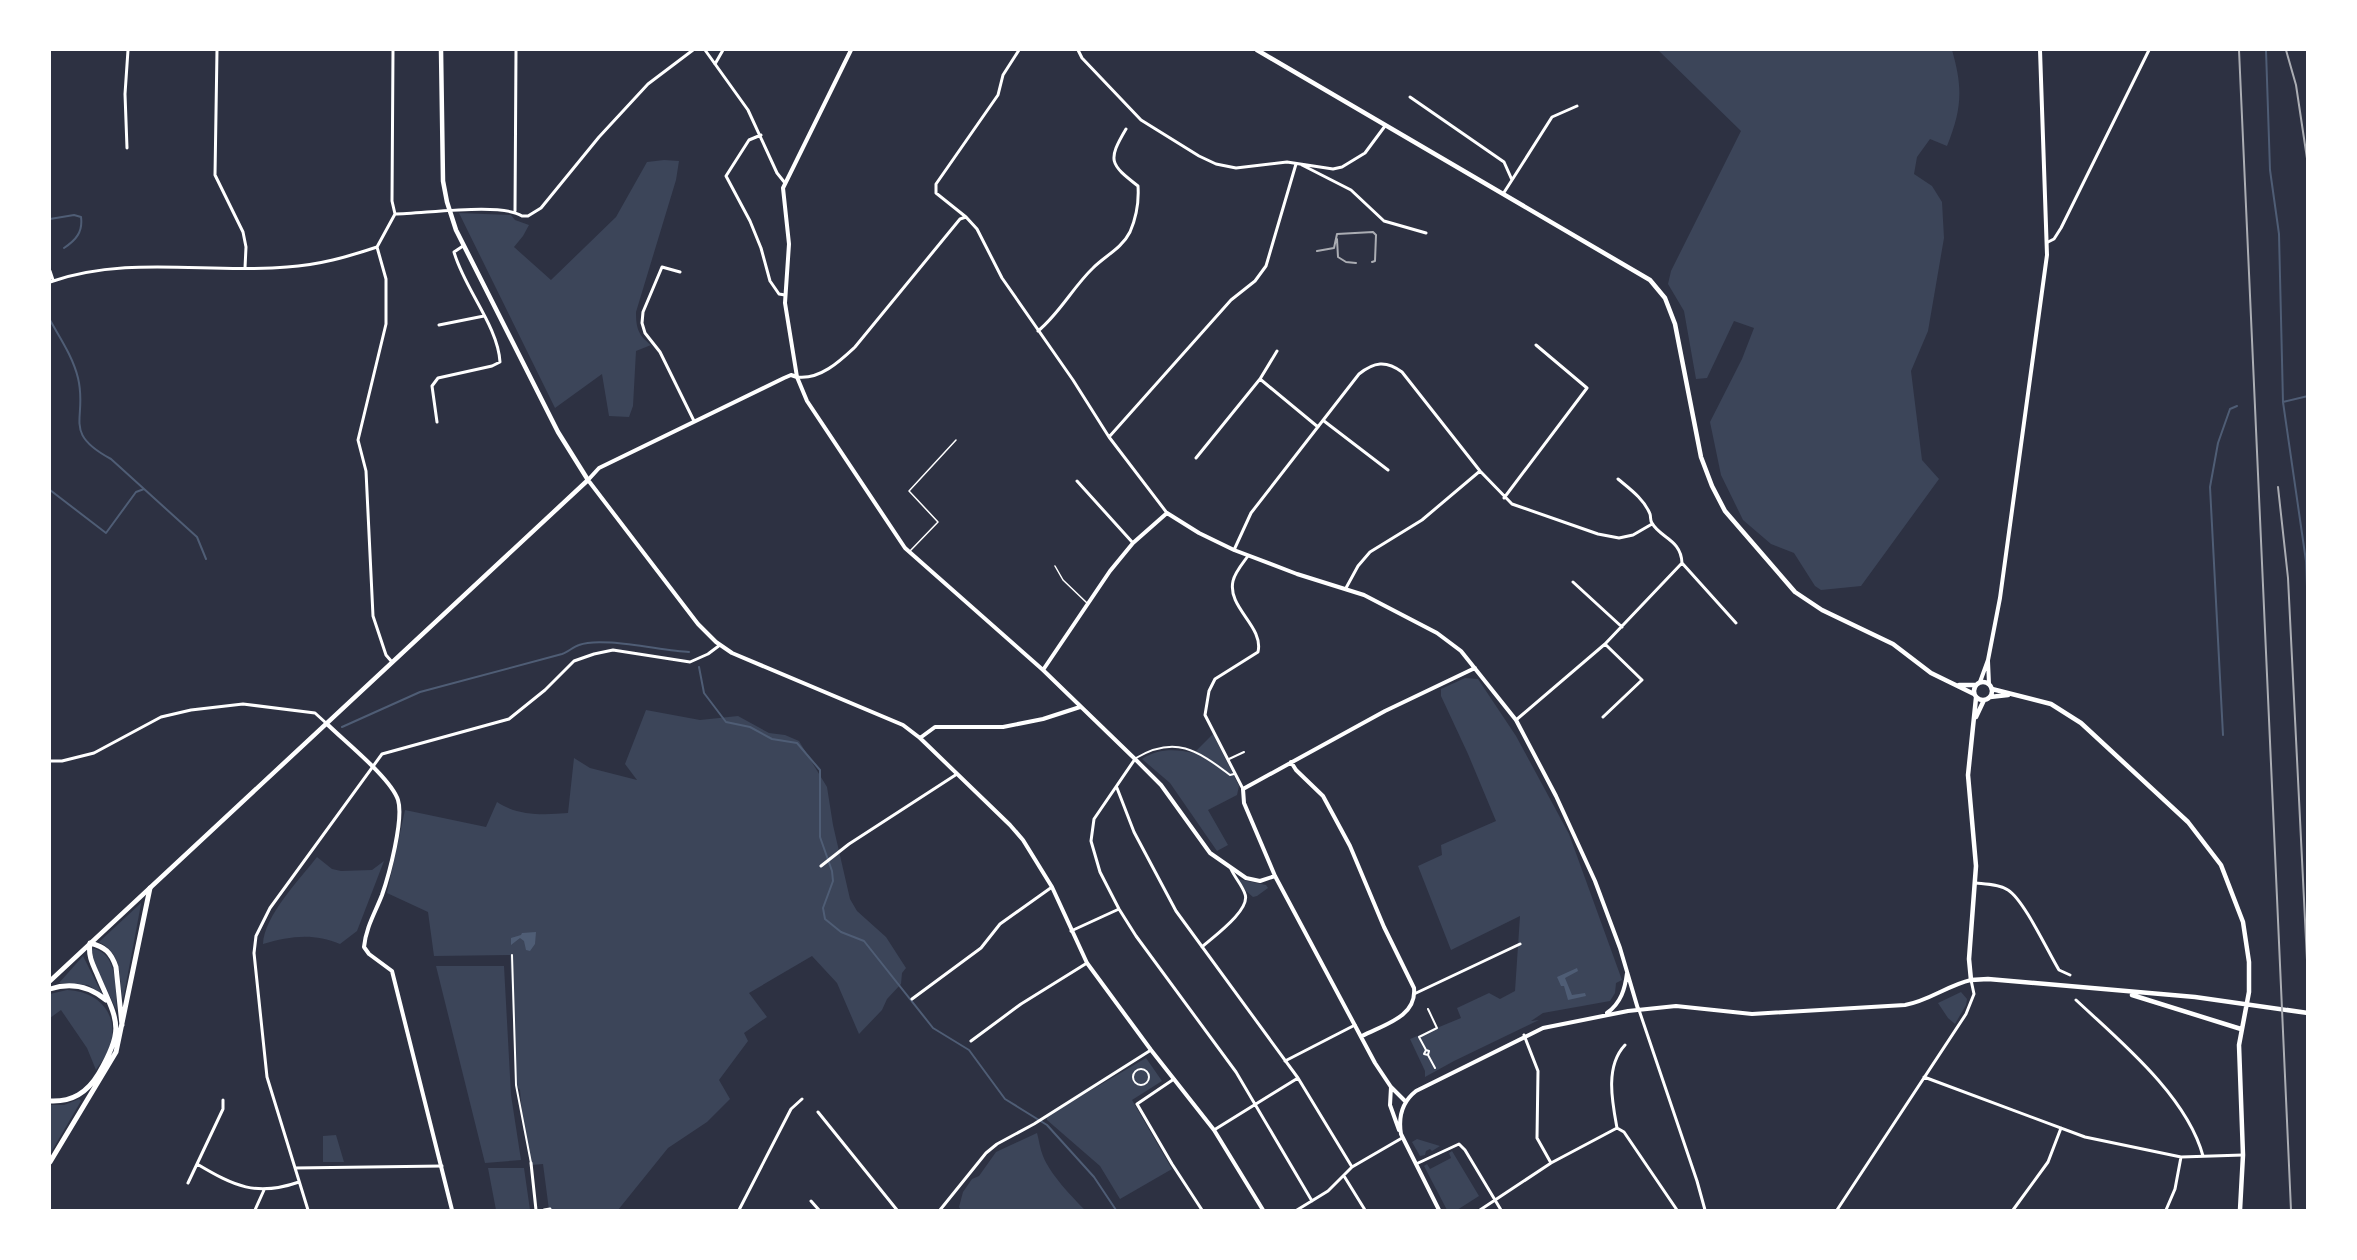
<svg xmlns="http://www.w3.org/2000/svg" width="2357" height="1260" font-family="Jost,sans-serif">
<rect width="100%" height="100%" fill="#2d3142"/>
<path fill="#3c4559" d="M 1658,50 L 1952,50 C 1963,88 1962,109 1947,146 L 1930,139 L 1917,157 L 1914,174 L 1932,186 L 1942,202 L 1944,238 L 1928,331 L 1911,371 L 1922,460 L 1939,479 L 1861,586 L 1821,590 L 1815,586 L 1794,553 L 1771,544 L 1743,520 L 1721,475 L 1710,422 L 1742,359 L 1754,328 L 1734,321 L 1707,378 L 1696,379 L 1684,311 L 1668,284 L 1671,271 L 1741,131 Z
M 664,160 L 679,161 L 676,180 L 636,312 C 636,328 638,335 651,345 L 636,351 L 633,406 L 629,417 L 609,416 L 602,374 L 555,408 L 459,213 L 511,215 L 515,220 L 529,225 L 523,236 L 514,247 L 551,280 L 616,217 L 647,162 Z
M 1465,678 L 1478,679 L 1516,736 L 1569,834 L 1622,980 L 1616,983 L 1615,993 L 1610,1001 L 1543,1013 L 1531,1021 L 1539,1020 L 1454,1061 L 1425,1077 L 1425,1071 L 1410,1039 L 1461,1018 L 1457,1008 L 1489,993 L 1500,999 L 1515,991 L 1520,916 L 1451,950 L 1418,866 L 1442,855 L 1441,845 L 1496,821 L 1468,754 L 1441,696 L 1441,689 Z
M 646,710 L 700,720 L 738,716 L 769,733 L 785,735 L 799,741 L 827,787 L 833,825 L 850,899 L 857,911 L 886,937 L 906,968 L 902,973 L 901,984 L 887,999 L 882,1010 L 859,1034 L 837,983 L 812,956 L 749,993 L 767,1017 L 744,1033 L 748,1041 L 719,1080 L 730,1099 L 707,1122 L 668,1148 L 618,1210 L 549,1210 L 543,1164 L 531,1165 L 523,1127 L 520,1090 L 516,1085 L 510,955 L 434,956 L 428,912 L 387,893 L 405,810 L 486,827 L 497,802 C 518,816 543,815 568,813 L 574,758 L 590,768 L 637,780 L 625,764 Z
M 1213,734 L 1239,786 L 1237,795 L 1208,810 L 1228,845 L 1217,851 L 1170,783 L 1142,759 C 1158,748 1176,749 1194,753 Z
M 317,857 L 332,869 L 341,871 L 372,870 L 384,861 L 357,931 L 340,944 C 314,933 290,936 263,944 C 264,916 300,879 317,857 Z
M 1238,879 L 1266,885 L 1268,888 L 1257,896 L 1253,897 L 1246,891 Z
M 141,903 L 141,904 L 123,1000 C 118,977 124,955 99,942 Z
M 91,948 C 119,952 115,989 117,1011 L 95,965 Z
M 83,956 L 102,994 L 88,985 L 59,983 Z
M 436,966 L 504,966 L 511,1095 L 521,1160 L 485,1163 Z
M 67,990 C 97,991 120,1013 110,1045 C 108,1054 101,1062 96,1070 L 87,1048 L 61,1010 L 50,1018 L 50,994 Z
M 1961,992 L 1967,999 L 1966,1005 L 1955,1024 L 1948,1018 L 1938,1003 Z
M 1146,1058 L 1162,1081 L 1132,1100 L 1172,1169 L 1120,1199 L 1100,1166 L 1047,1120 L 1047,1116 Z
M 79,1099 L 81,1101 L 50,1154 L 50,1105 L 64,1105 Z
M 1037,1133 C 1039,1140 1040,1149 1043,1156 C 1050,1174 1072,1197 1085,1210 L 961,1210 L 959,1207 L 963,1192 L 972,1179 L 979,1176 L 996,1152 Z
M 336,1135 L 344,1162 L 323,1162 L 323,1136 Z
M 1417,1139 L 1440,1146 L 1432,1151 L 1430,1149 L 1426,1151 L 1425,1155 L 1420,1156 L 1412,1142 Z
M 1452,1151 L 1479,1196 L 1457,1210 L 1447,1210 L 1424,1166 L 1427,1164 L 1430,1169 L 1451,1158 L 1449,1153 Z
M 488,1168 L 524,1168 L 530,1210 L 496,1210 Z"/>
<path fill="#4f5d75" d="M 536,932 L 535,944 L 530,951 L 526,950 L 524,941 L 520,938 L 511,945 L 511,938 L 521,935 L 522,933 Z
M 1577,968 L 1578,971 L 1565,978 L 1572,995 L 1585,993 L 1586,996 L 1568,1000 L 1564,986 L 1561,986 L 1557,977 Z"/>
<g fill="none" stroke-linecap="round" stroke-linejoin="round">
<path stroke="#4f5d75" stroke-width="2" d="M 2266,50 L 2270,170 L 2279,234 L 2283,402 L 2306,561 L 2308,613
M 50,219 L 74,215 L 81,217 C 83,232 76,240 64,248
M 50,320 C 60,338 73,357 78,378 C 88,419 61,432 111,459 L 197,537 L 206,559
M 2283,402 L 2308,396
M 50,490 L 106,533 L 136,492 L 144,489
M 699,667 L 704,693 L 726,722 L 750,727 L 772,739 L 797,743 L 820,770 L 820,837 L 832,871 L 833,881 L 823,908 L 825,919 L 841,932 L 864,941 L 933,1028 L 969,1050 L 1005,1099 L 1047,1125 L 1094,1177 L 1116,1210
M 342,727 L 420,692 L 562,654 C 568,652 573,647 579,645 C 601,636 662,651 689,652
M 2223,735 L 2210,487 L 2218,443 L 2230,409 L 2237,406"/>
<path stroke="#fff" stroke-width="1.5" d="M 910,551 L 938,522 L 909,491 L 956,440
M 1055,566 L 1063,580 L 1087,603"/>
<path stroke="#fff" stroke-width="2" d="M 1136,758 C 1175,735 1197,750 1230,775 L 1234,774
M 1229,759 L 1244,752
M 512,955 L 516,1085 L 531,1163
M 1426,1050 L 1419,1037 L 1437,1028 L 1428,1009
M 1426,1050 L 1429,1051 L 1428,1055 L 1424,1054 Z
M 1428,1055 L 1435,1068
M1133 1077a8 8 0 1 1 16 0a8 8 0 1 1-16 0Z"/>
<path stroke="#fff" stroke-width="3" d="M 217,50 L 215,175 L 243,232 L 246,247 L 245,268
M 393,50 L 392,201 L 395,214
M 705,50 L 748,110 L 777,173 L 785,183
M 1078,50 L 1082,58 L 1141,120 L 1199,156 L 1216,164 L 1236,168 L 1287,162 L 1333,169 L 1342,167 L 1365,153 L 1385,126
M 715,64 L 723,50
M 1410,97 L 1504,162 L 1512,180 L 1503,194
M 761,135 L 749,140 L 726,176 L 750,221 L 761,248 L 770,281 L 779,294 L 785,295
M 127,148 L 125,94 L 128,50
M 1302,165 L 1351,190 L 1384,221 L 1426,233
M 1512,180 L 1552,117 L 1577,106
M 515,211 L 516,50
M 395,214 C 423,214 501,202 522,216 L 528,216 L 541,208 L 599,137 L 648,84 L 693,50
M 966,217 L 936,193 L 936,184 L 998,95 L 1003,75 L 1019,50
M 2048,242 L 2054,239 L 2061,228 L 2149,50
M 377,247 L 386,279 L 386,324 L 358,440 L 366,471 L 373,616 L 386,655 L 392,662
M 50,271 L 53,280
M 680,272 L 662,267 L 643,312 L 642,323 L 645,333 L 660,352 L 694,421
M 50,282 C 128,255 207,274 287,267 C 319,265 347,257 377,247 L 395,214
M 439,325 L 484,316
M 1038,331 C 1060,313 1073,287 1093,268 C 1105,256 1122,248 1130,232 C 1136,218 1139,201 1138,186 C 1110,164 1107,161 1126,129
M 797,377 C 820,380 840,361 855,347 L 960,219 L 966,217 L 977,229 L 1002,278 L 1073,380 L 1109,437 L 1167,513
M 1260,379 L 1277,351
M 1324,421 L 1388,470
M 437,422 L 432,386 L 438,378 L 492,366 L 500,362 C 498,326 464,288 454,252 L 463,246
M 1109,437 L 1231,300 L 1255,281 L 1266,266 L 1296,164
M 1196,458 L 1260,379 L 1318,427
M 1618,479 C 1630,489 1644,499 1650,514 C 1651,517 1650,521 1652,523 C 1660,538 1681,539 1682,563 L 1736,623
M 1077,481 L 1133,543
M 1504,498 L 1587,388 L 1536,345
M 1234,550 L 1251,513 L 1359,374 C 1374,362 1386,360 1402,372 L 1480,471 L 1512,504 L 1598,534 L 1619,538 L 1633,535 L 1652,524
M 1573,582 L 1622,627
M 1346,588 L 1358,566 L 1370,552 L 1422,520 L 1480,471
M 1603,717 L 1642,680 L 1605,644
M 1516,720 L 1605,644 L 1682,563
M 1135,759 L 1094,819 L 1091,841 L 1100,872 L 1119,909 L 1136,936 L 1236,1072 L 1312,1201
M 50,761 L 62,761 L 94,753 L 161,717 L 191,710 L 243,704 L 315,713 L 326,723
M 1117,788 L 1134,832 L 1176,911 L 1298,1078 L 1352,1167
M 1243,789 L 1205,715 L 1209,691 L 1215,679 L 1258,652 C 1264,626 1227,608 1233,581 C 1235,572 1243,563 1248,556
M 821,866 L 849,844 L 957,774
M 1976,883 C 1986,884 1999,884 2008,890 C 2024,900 2048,952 2059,970 L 2070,975
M 1071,931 L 1119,909
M 1202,947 C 1213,937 1251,910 1245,894 C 1242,885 1235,878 1231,869
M 1414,994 L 1520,944
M 912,999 L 981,948 L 1000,924 L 1052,887
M 2076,1000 C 2120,1041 2187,1096 2203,1156
M 1639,1010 L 1697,1181 L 1705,1210
M 1524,1035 L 1538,1071 L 1537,1138 L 1551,1163
M 971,1041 L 1021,1004 L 1087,963
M 1285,1061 L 1355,1025
M 1924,1077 L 2085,1137 L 2181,1157 L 2243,1155
M 1174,1079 L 1137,1104 L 1172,1164 L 1202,1210
M 818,1112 L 897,1210
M 1617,1128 C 1612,1101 1605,1066 1625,1045
M 1214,1130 L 1298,1078
M 531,1163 L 536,1210
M 197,1164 C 234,1186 256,1197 299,1182
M 1416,1164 L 1459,1144 L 1465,1150 L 1501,1210
M 295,1168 L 442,1166
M 1344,1176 L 1365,1210
M 188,1183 L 223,1109 L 223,1100
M 811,1201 L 819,1210
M 255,1210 L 264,1190
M 308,1210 L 267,1077 L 254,953 L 256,936 L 270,908 L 382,754 L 509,719 L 545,690 L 574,661 L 594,654 L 613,650 L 690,662 L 708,654 L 720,645
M 544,1210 L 550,1209
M 739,1210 L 791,1109 L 802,1099
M 940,1210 L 986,1153 L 997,1144 L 1034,1124 L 1151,1050
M 1297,1210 L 1328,1191 L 1352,1167 L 1402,1138
M 1480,1210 L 1551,1163 L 1617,1128 L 1624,1132 L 1677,1210
M 1837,1210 L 1966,1014 L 1974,994 L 1971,980
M 2013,1210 L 2048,1162 L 2061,1128
M 2166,1210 L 2175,1189 L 2181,1157"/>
<path stroke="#fff" stroke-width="4" d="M 851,50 L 783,188 L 789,244 L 785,303 L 797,377 L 807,401 L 905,548 L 1043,670 L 1135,759 L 1161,785 L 1210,853 L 1246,878 L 1260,881 L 1275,876
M 797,377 L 791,375 L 784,378 L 599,468 L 588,480 L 698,624 L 716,642 L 732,653 L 903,725 L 920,738 L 1010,825 L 1023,840 L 1052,887 L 1087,963 L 1151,1050 L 1214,1130 L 1263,1210
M 1988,661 L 1989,684
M 1043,670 L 1110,571 L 1133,543 L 1167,513 L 1199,533 L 1234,550 L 1297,574 L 1364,595 L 1437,633 L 1461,651 L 1516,720 L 1556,796 L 1595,881 L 1620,948 L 1638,1009
M 1980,682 L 1988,660 L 2000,598 L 2047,255 L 2040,50
M 326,723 C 344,741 391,778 398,800 C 404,819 389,875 382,895 C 375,913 366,927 364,947 L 369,954 L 392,971 L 452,1210
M 920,738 L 935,727 L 1003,727 L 1043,719 L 1080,707
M 1291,762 L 1296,770 L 1323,796 L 1350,846 L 1384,927 L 1414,988 C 1417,1017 1383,1025 1362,1036
M 1607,1013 C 1621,1003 1625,989 1627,973
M 1391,1087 L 1390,1105 L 1399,1130
M 1405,1101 L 1391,1087 L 1375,1063 L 1275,876 L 1244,803 L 1243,789 L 1385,711 L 1475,668
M 1439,1210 L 1401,1134 C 1398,1116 1402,1102 1416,1091 L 1543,1028 L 1628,1011 L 1676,1006 L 1752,1014 L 1905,1005 C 1929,1001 1948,985 1971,980"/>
<path stroke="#fff" stroke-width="4.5" d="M 1257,50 L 1650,280 L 1665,298 L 1675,324 L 1701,457 L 1712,486 L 1725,511 L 1795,592 L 1822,610 L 1893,644 L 1931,673 L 1974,694
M1974 691a9 9 0 1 1 18 0a9 9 0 1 1-18 0Z
M 1959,685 L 1976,685
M 1992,689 L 2051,704 L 2081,723 L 2188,822 L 2221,865 L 2243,922 L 2249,962 L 2249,992 L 2239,1045 L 2243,1155 L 2240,1210
M 1990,697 L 2008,695
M 1976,698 L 1968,775 L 1976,866 L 1969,959 L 1971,980 L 1988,979 L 2195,997 L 2308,1013
M 1976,717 L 1984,700
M 50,981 L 588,480 L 558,432 L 456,230 L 447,202 L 443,181 L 441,50
M 2132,995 L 2241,1029"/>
<path stroke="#fff" stroke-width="5" d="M 50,989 C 71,982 89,986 106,1000
M 50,1101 C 72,1102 87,1093 99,1073 C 126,1027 117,1021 97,974 C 92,963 88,955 90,943 C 105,947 111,952 116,967 L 122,1025
M 50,1162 L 116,1052 L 150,888"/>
<path stroke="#abadb3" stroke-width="2" d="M 2239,50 L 2291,1210
M 2286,50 L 2296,85 L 2308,165
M 1337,239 L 1338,257 L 1346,262 L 1356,263
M 1317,251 L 1334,248 L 1337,234 L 1373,232 L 1376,235 L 1375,261 L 1372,262
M 2278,487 L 2288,578 L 2308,980"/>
</g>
<rect width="2357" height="1260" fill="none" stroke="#ffffff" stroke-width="102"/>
</svg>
